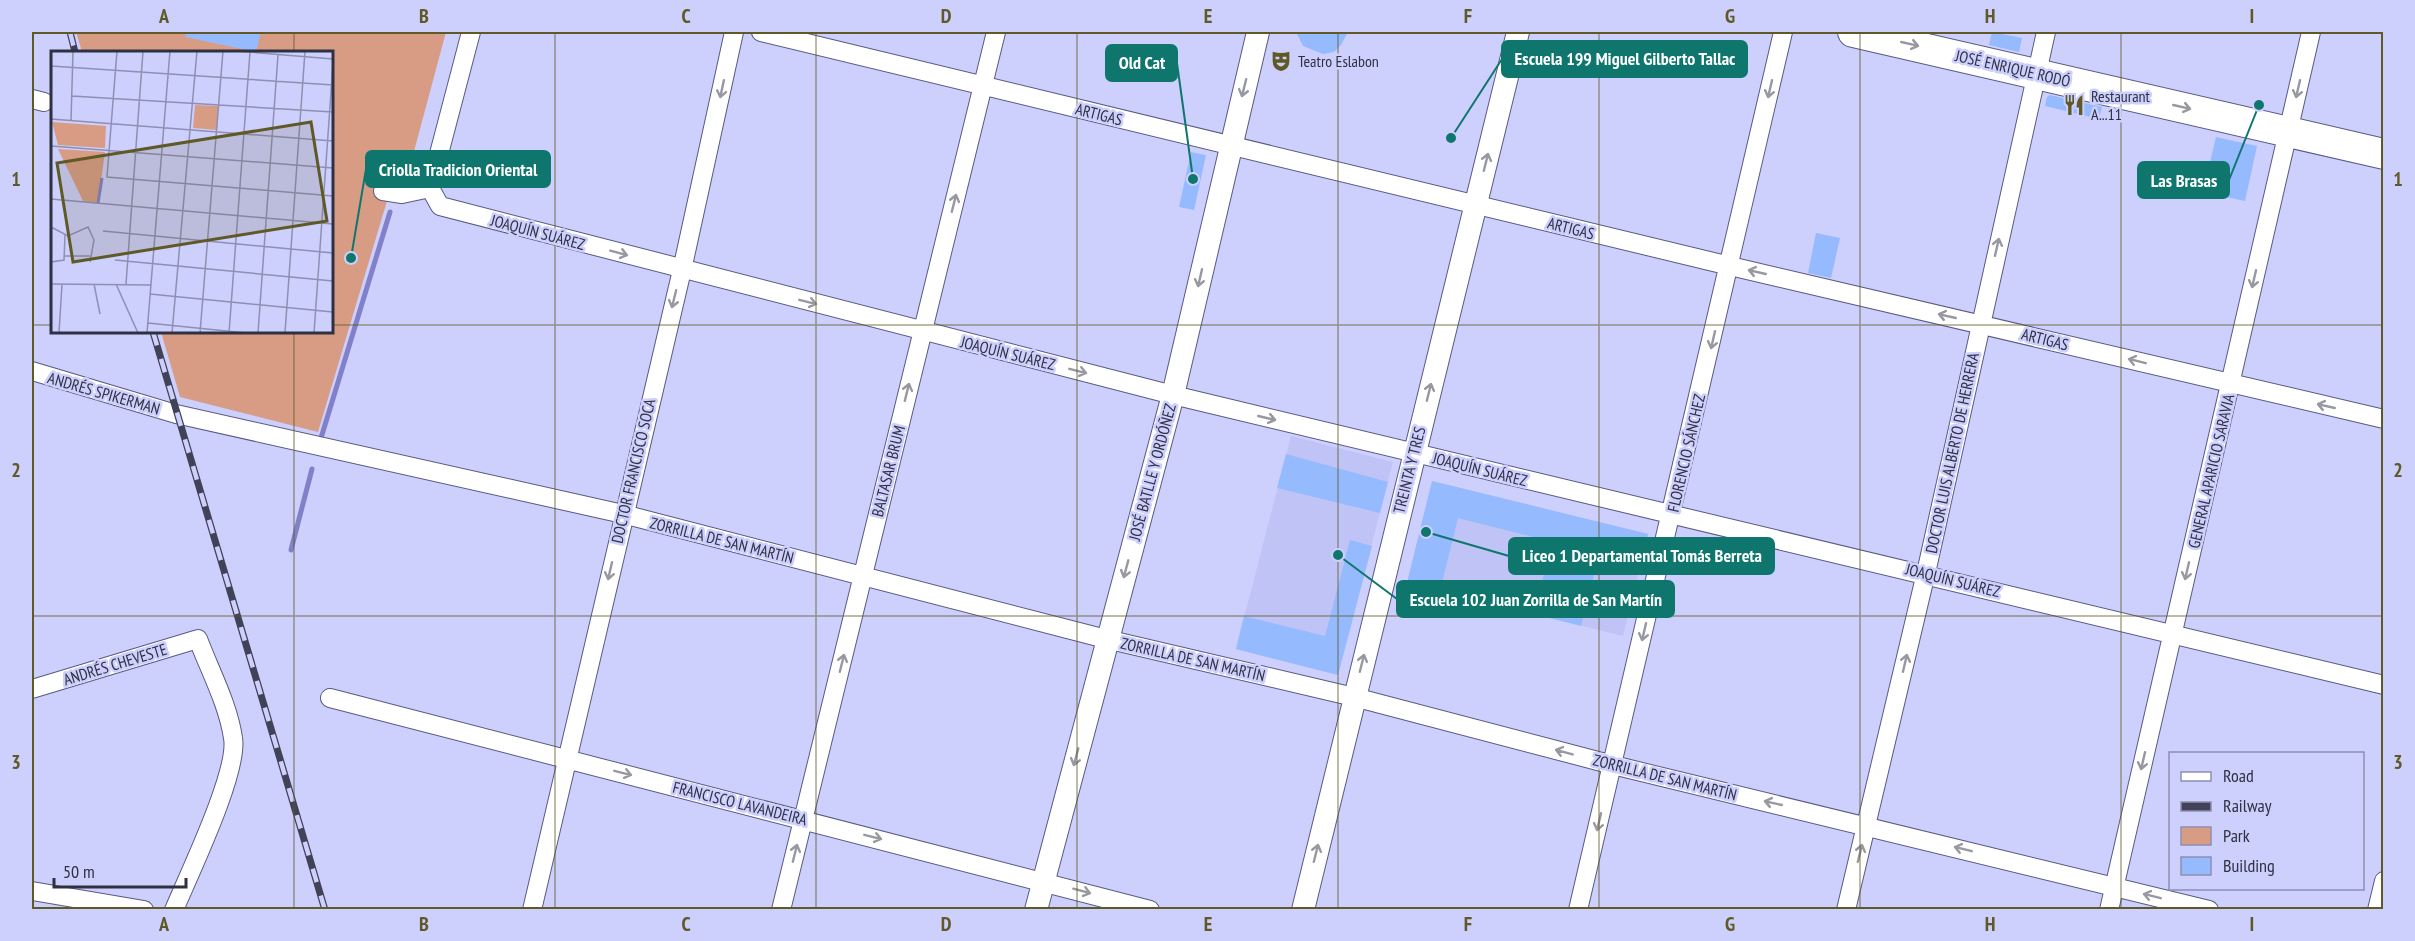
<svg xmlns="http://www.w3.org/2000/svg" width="2415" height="941" font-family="'PT Sans Narrow',sans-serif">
<rect width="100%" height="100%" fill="#cdcffd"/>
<path fill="#c0c3f6" d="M 1291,436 L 1393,462 L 1338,675 L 1236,649 Z
M 1432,481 L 1648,534 L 1623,636 L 1407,583 Z"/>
<path fill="#d89c85" d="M 76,32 L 446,32 L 409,170 L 387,201 L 318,432 L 180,397 L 161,332 L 332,332 L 332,52 L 82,52 Z"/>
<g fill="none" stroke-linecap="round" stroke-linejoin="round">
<path stroke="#8081c8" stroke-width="5" d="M 321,438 L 390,212
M 291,550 L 312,469"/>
</g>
<path fill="#96bafe" d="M 186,32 L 261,32 L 256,52 L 185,37 Z
M 1296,32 L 1348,32 L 1341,45 L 1334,52 L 1323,54 L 1303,46 Z
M 1992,32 L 2022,38 L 2019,52 L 1989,45 Z
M 2050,95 L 2102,107 L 2099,119 L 2045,106 L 2047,97 Z
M 2216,137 L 2257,146 L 2245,201 L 2203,192 Z
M 1191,152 L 1206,155 L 1194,210 L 1179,207 Z
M 1816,233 L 1840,238 L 1831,278 L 1808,273 Z
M 1286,454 L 1388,482 L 1380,513 L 1277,488 Z
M 1432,481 L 1648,534 L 1639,569 L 1598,559 L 1581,626 L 1534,614 L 1552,542 L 1458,518 L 1440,591 L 1407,583 Z
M 1350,540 L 1372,546 L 1338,675 L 1236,649 L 1244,616 L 1325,636 Z"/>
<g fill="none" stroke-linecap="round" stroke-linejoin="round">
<defs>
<path id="minor" d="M 471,32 L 430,188 L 440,206 L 1173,395 L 2384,685
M 761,32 L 1730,266 L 2384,419
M 32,99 L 44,102
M 383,191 L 402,194 L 430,188
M 32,371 L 176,414 L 623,514 L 1106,639 L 1354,697 L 1613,765 L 2209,910
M 32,689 L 198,639 C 210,671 228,704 233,738 C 239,771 189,874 174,910
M 330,698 L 1150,910
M 32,891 L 144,910
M 532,910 L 682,270 L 734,32
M 781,910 L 996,32
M 1578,910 L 1783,32
M 1846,910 L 1926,573 L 2046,32
M 2109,910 L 2311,32
M 2377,910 L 2384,881"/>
<path id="tertiary" d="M 1036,910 L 1173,395 L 1258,32
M 1303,910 L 1518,32"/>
<path id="trunk" d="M 1853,32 L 2384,154"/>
</defs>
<use href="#minor" stroke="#585a81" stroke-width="20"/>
<use href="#tertiary" stroke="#585a81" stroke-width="24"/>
<use href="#trunk" stroke="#585a81" stroke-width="32"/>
<use href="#minor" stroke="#fff" stroke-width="18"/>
<use href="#tertiary" stroke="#fff" stroke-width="22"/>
<use href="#trunk" stroke="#fff" stroke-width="30"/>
<defs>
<path id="rail" d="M 70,32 L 75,52
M 153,332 L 325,910"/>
</defs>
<use href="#rail" stroke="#414257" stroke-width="7"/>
<use href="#rail" stroke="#cdcffd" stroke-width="4.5" stroke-dasharray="14" stroke-linecap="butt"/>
</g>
<defs><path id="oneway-shaft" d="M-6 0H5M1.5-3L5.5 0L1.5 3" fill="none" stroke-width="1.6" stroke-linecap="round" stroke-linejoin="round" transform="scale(1.5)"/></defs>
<g stroke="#9798a0">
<use href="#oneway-shaft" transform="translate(1910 44) rotate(13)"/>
<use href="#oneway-shaft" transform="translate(1244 88) rotate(104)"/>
<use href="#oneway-shaft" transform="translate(722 89) rotate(102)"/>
<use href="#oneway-shaft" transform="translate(1770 89) rotate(103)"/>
<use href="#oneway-shaft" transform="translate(2298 89) rotate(103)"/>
<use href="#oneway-shaft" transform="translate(2182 107) rotate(13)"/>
<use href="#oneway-shaft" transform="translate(1486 162) rotate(-76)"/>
<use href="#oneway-shaft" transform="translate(954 203) rotate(-76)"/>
<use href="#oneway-shaft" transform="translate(1997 247) rotate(-77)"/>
<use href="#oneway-shaft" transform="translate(619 253) rotate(15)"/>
<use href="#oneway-shaft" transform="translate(1757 272) rotate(-167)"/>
<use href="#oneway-shaft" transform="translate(1200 278) rotate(103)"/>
<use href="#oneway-shaft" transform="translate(2254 279) rotate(103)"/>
<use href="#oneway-shaft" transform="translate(674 299) rotate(104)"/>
<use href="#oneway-shaft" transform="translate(808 302) rotate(14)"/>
<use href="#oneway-shaft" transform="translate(1947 316) rotate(-167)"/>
<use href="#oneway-shaft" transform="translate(1713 340) rotate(103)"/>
<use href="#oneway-shaft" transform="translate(2137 361) rotate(-166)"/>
<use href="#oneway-shaft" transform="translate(1078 371) rotate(14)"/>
<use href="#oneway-shaft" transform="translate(907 392) rotate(-76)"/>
<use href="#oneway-shaft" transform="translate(1429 392) rotate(-76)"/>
<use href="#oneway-shaft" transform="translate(2326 406) rotate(-167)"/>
<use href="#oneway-shaft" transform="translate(1267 418) rotate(13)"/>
<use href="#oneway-shaft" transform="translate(1126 569) rotate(105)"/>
<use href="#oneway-shaft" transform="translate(610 571) rotate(103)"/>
<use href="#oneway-shaft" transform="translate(2187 571) rotate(103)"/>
<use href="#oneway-shaft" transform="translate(1644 632) rotate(103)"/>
<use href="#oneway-shaft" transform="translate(842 663) rotate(-76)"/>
<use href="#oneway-shaft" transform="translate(1362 663) rotate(-76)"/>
<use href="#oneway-shaft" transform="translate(1905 663) rotate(-77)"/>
<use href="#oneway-shaft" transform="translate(1564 752) rotate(-165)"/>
<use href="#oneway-shaft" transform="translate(1076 757) rotate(105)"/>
<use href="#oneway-shaft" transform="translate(2143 761) rotate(103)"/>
<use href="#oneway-shaft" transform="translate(623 773) rotate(14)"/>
<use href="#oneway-shaft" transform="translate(1773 803) rotate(-167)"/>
<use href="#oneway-shaft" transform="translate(1599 822) rotate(103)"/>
<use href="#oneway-shaft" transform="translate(873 837) rotate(14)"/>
<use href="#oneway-shaft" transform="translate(1963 849) rotate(-166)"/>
<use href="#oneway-shaft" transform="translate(795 853) rotate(-76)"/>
<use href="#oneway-shaft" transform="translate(1316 853) rotate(-76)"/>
<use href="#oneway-shaft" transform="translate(1860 853) rotate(-76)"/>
<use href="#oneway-shaft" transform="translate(1082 891) rotate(15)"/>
<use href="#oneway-shaft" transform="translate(2152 896) rotate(-166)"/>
</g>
<path fill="none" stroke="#5f5926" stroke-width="1.5" stroke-opacity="0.55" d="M 294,32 L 294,52M 555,32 L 555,910M 816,32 L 816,910M 1077,32 L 1077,910M 1338,32 L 1338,910M 1599,32 L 1599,910M 1860,32 L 1860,910M 2121,32 L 2121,910M 32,325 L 52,325M 332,325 L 2384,325M 294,332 L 294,910M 32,616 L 2384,616"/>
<defs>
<symbol id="theatre-bare" viewBox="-9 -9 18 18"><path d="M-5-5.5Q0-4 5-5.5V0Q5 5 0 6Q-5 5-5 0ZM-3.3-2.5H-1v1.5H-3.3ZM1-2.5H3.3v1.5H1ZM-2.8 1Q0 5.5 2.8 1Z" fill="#5f5926" stroke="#cdcffd" stroke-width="2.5" paint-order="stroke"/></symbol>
<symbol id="restaurant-bare" viewBox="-9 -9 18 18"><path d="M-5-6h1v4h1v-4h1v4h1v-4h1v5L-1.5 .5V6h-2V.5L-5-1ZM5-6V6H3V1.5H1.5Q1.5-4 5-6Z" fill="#5f5926" stroke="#cdcffd" stroke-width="2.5" paint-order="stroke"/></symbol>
</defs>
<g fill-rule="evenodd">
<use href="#theatre-bare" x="1266" y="46" width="30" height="30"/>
<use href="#restaurant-bare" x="2059" y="90" width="30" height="30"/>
</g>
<g text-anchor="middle" stroke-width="5" stroke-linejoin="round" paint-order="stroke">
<g font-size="16" fill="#2f3041" stroke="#cdcffd" text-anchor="start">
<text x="1298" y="67">Teatro Eslabon</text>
<text x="2091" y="102">Restaurant<tspan x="2091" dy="18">A...11</tspan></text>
</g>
<g font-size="16" fill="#2f3041" stroke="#cdcffd">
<text transform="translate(2013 68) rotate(13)" y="6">JOSÉ ENRIQUE RODÓ</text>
<text transform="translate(1099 114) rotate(14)" y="6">ARTIGAS</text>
<text transform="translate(1571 228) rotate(14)" y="6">ARTIGAS</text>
<text transform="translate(538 232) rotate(15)" y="6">JOAQUÍN SUÁREZ</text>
<text transform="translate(2045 339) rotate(14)" y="6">ARTIGAS</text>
<text transform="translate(1008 353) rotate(14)" y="6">JOAQUÍN SUÁREZ</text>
<text transform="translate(104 393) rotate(16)" y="6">ANDRÉS SPIKERMAN</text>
<text transform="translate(1686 453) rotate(-77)" y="6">FLORENCIO SÁNCHEZ</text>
<text transform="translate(1952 453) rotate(-78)" y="6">DOCTOR LUIS ALBERTO DE HERRERA</text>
<text transform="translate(1480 469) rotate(14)" y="6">JOAQUÍN SUÁREZ</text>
<text transform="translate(1409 470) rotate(-76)" y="6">TREINTA Y TRES</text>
<text transform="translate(633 471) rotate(-77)" y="6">DOCTOR FRANCISCO SOCA</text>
<text transform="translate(888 471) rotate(-76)" y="6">BALTASAR BRUM</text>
<text transform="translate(2211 471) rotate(-77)" y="6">GENERAL APARICIO SARAVIA</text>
<text transform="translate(1152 472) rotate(-75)" y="6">JOSÉ BATLLE Y ORDÓÑEZ</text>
<text transform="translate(722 540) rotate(14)" y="6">ZORRILLA DE SAN MARTÍN</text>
<text transform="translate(1953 580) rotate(14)" y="6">JOAQUÍN SUÁREZ</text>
<text transform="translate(1193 659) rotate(13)" y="6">ZORRILLA DE SAN MARTÍN</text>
<text transform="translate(115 664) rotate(-17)" y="6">ANDRÉS CHEVESTE</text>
<text transform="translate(1665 777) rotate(14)" y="6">ZORRILLA DE SAN MARTÍN</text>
<text transform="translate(740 803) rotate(14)" y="6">FRANCISCO LAVANDEIRA</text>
</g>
</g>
<g transform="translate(51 51)">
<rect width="282" height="282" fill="#cdcffd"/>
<path d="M 144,54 L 167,55 L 166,79 L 142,77 ZM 1,71 L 55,75 L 54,97 L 7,94 ZM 7,98 L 54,101 L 47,152 L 32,150 Z" fill="#d89c85"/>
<path fill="none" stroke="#8081c8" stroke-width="3" d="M 47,152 L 51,127"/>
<path fill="none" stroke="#8e8fb2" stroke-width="1.5" d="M 66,0 L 56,126 L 282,145M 186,0 L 282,8M 0,15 L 282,34M 21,45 L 282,61M 0,68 L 282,90M 20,70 L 22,0M 0,95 L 282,117M 0,148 L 282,173M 0,176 L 17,185 L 37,176 L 43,189 L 39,211M 52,180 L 282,202M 14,205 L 39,205M 64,209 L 282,230M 0,211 L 13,209 L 14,184M 0,233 L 100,234M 43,233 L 49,263M 65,233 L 87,282M 75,233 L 92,0M 99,243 L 282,261M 97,272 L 195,282M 8,282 L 11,233M 96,282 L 119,0M 121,282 L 146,0M 149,282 L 172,0M 178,282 L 199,1M 207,282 L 227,4M 234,282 L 254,0M 263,282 L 282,13"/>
<path fill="#5f5926" fill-opacity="0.15" stroke="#5f5926" stroke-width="3" d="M 260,71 L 276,170 L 22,211 L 6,112 Z"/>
<rect width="282" height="282" fill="none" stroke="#2f3041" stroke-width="3"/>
</g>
<path fill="none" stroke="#0f766e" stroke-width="2" d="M1451 138L1502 59M1193 179L1177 63M351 258L366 169M2259 105L2229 180M1426 532L1509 556M1338 555L1397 599"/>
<g fill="#0f766e" stroke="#cdcffd" stroke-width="2">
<circle cx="1451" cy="138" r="6"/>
<circle cx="1193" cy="179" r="6"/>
<circle cx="351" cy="258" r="6"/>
<circle cx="2259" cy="105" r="6"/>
<circle cx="1426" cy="532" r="6"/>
<circle cx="1338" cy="555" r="6"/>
</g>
<g fill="#0f766e" stroke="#0f766e" stroke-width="2">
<rect x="1502" y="41" width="245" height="36" rx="6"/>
<rect x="1106" y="45" width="71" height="36" rx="6"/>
<rect x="366" y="151" width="184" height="36" rx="6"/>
<rect x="2138" y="162" width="91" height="36" rx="6"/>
<rect x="1509" y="538" width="265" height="36" rx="6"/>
<rect x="1397" y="581" width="277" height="36" rx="6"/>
</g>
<g font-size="18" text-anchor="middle" font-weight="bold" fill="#fff">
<text x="1625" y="65">Escuela 199 Miguel Gilberto Tallac</text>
<text x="1142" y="69">Old Cat</text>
<text x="458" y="176">Criolla Tradicion Oriental</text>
<text x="2184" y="187">Las Brasas</text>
<text x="1642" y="562">Liceo 1 Departamental Tomás Berreta</text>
<text x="1536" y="606">Escuela 102 Juan Zorrilla de San Martín</text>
</g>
<rect width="2415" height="941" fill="none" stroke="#cdcffd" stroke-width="66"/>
<rect x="2169" y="752" width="195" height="138" fill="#cdcffd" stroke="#8e8fb2" stroke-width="1.5"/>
<rect x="2181" y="772" width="30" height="9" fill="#ffffff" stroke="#8e8fb2" stroke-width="1.5"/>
<text x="2223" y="782" font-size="18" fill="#2f3041">Road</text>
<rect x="2181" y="802" width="30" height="9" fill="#414257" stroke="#8e8fb2" stroke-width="1.5"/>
<text x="2223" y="812" font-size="18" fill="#2f3041">Railway</text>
<rect x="2181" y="827" width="30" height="18" fill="#d89c85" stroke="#8e8fb2" stroke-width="1.5"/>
<text x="2223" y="842" font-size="18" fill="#2f3041">Park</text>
<rect x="2181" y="857" width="30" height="18" fill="#96bafe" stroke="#8e8fb2" stroke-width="1.5"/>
<text x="2223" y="872" font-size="18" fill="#2f3041">Building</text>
<path d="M54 878v9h132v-9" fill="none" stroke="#2f3041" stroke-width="3"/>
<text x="63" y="878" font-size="18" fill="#2f3041" stroke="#cdcffd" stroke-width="4.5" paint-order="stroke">50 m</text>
<rect x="33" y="33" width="2349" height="875" fill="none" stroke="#5f5926" stroke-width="2"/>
<g font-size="20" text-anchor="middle" font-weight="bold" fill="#5f5926">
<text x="164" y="23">A</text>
<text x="424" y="23">B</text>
<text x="686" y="23">C</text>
<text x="946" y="23">D</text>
<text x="1208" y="23">E</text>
<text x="1468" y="23">F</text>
<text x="1730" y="23">G</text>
<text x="1990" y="23">H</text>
<text x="2252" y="23">I</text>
<text x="16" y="186">1</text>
<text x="2398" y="186">1</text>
<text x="16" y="477">2</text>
<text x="2398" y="477">2</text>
<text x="16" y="769">3</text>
<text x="2398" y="769">3</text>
<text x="164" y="931">A</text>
<text x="424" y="931">B</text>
<text x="686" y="931">C</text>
<text x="946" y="931">D</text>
<text x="1208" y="931">E</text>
<text x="1468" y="931">F</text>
<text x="1730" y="931">G</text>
<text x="1990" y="931">H</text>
<text x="2252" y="931">I</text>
</g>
</svg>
